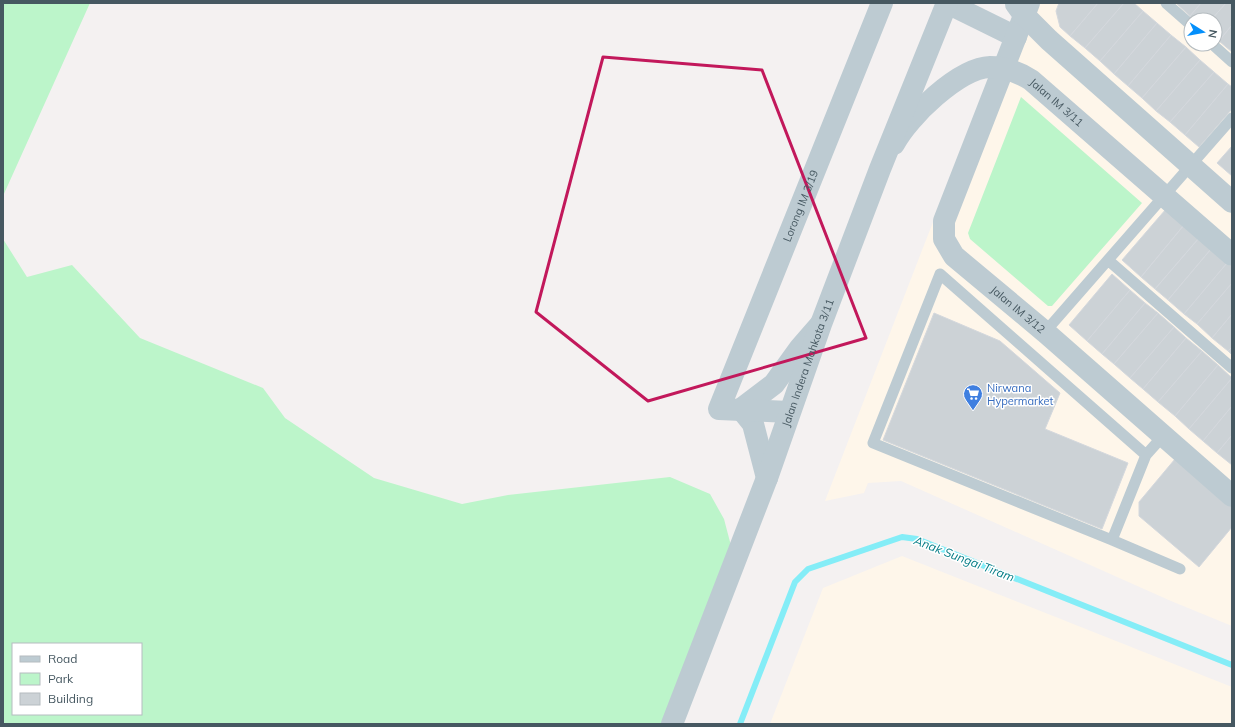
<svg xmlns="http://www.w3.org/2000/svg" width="1235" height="727" font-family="Mulish,sans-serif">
<rect width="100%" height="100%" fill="#f4f1f1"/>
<path fill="#fef6ea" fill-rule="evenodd" d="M 1020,3 L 1232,3 L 1232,626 L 1171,601 L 901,481 L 868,483 L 864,493 L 825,501 L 926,240 ZM 1191,20 L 1215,20 L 1215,44 L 1191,44 Z
M 902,556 L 1232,687 L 1232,724 L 770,724 L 823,588 Z"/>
<path fill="#bcf5ca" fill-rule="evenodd" d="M 3,3 L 90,3 L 3,196 Z
M 1021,97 L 1142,203 L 1052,306 L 1048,306 L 970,239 L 968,233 Z
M 3,239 L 27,277 L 72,265 L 140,338 L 263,388 L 285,418 L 374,478 L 462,504 L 508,495 L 670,477 L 710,494 L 724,519 L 735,561 L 671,724 L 3,724 ZM 13,644 L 141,644 L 141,714 L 13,714 Z"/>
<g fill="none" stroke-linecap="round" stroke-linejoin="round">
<path stroke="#84edf7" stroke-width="6" d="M 740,724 L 795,582 L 808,569 L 902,537 L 917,539 L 1232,665"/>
</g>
<path fill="#ccd2d6" stroke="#d4d8dd" d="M 1059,3 L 1098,3 L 1070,36 L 1060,27 L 1056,11 Z
M 1098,3 L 1124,3 L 1085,48 L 1070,36 Z
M 1124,3 L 1134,3 L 1143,11 L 1100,61 L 1085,48 Z
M 1176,3 L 1201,3 L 1190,16 Z
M 1201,3 L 1226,3 L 1211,20 L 1195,20 L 1190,16 Z
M 1226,3 L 1232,3 L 1232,25 L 1219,41 L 1215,37 L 1215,20 L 1211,20 Z
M 1143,11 L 1157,23 L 1114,74 L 1100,61 Z
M 1157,23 L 1171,35 L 1128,86 L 1114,74 Z
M 1232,25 L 1232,52 L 1219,41 Z
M 1171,35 L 1186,47 L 1142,98 L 1128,86 Z
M 1186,47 L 1200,60 L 1156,111 L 1142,98 Z
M 1200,60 L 1214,72 L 1170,122 L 1156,111 Z
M 1214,72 L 1228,84 L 1185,135 L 1170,122 Z
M 1228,84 L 1232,87 L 1232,109 L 1199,147 L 1185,135 Z
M 1232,146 L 1232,176 L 1217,163 Z
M 1166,209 L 1184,225 L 1141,277 L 1122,260 Z
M 1184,225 L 1199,238 L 1155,289 L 1141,277 Z
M 1199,238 L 1211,249 L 1168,300 L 1155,289 Z
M 1211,249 L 1227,263 L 1184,314 L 1168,300 Z
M 1227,263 L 1232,267 L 1232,283 L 1197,324 L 1184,314 Z
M 1112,274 L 1130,290 L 1087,341 L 1069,325 Z
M 1232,283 L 1232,314 L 1212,338 L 1197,324 Z
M 1130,290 L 1145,303 L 1102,354 L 1087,341 Z
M 1145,303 L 1158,313 L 1114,364 L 1102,354 Z
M 934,313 L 1000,341 L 1060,393 L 1045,429 L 1128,463 L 1102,529 L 883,440 Z
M 1158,313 L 1174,327 L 1130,378 L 1114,364 Z
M 1232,314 L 1232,347 L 1228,351 L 1212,338 Z
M 1174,327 L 1186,338 L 1143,389 L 1130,378 Z
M 1186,338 L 1202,351 L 1158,402 L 1143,389 Z
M 1232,347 L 1232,355 L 1228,351 Z
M 1202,351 L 1218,365 L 1175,416 L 1158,402 Z
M 1218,365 L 1232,378 L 1189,429 L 1175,416 Z
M 1232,378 L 1232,406 L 1203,441 L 1189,429 Z
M 1232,406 L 1232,435 L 1217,453 L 1203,441 Z
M 1232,435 L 1232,465 L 1217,453 Z
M 1175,459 L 1232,507 L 1232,527 L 1199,567 L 1139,516 L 1139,502 Z"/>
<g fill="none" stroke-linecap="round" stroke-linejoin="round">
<path stroke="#bdcbd2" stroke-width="11" d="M 1166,3 L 1191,25
M 1212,44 L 1232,62
M 1108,260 L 1232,368
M 1045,332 L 1232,118
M 1146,455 L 940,274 L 873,443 L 1112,540 L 1146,455 L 1163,436
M 1112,540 L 1180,569"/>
<g stroke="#bdcbd2" stroke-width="22">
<path d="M 947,3 L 1016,37"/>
<path id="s1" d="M 1029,3 L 944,221 L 944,239 L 954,256 L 1045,332 L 1232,496"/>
<path d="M 1016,4 L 1024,15 L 1049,40 L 1232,202"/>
<path id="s2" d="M 894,144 C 908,117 959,68 990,67 C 1006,67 1018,72 1031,80 L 1232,255"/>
<path d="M 741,409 L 774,384 L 800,348 L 820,325"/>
<path d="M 741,409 L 753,424 L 767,478"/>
<path id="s3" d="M 789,412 L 719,409 L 882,3"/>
</g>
<path stroke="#bdcbd2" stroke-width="22" id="s4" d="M 672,724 L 767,478 L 821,324 L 880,169 L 947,3"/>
</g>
<path fill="none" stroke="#c2185b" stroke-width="3" stroke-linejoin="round" d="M 603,57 L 762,70 L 866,338 L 648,401 L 536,312 Z"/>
<defs>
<symbol id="supermarket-pin" viewBox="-11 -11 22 30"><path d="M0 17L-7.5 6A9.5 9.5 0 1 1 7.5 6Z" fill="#3f7fe0" stroke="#fff"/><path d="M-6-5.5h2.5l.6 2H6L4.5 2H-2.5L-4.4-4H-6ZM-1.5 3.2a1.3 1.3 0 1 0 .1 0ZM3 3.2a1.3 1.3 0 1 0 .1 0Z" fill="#fff"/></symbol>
</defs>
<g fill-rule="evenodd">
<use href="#supermarket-pin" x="962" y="383" width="22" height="30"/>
</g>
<g text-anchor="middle" stroke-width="3" stroke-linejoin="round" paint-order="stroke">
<g font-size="11" fill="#465861" stroke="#fff">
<text dy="4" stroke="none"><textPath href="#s2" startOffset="204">Jalan IM 3/11</textPath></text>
<text dy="4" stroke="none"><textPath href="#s3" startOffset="289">Lorong IM 3/19</textPath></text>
<text dy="4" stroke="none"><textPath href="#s1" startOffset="355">Jalan IM 3/12</textPath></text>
<text dy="4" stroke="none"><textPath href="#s4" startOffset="386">Jalan Indera Mahkota 3/11</textPath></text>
</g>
<g font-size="11" fill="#366cbe" stroke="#fff" text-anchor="start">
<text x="987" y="392">Nirwana<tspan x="987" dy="13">Hypermarket</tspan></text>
</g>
<g font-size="12" font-style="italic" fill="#057d87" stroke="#fff">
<text transform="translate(964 559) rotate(21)" y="4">Anak Sungai Tiram</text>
</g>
</g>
<rect width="1235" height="727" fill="none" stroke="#465861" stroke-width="8"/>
<rect x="12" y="643" width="130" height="72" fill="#ffffff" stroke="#b5bcc0"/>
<rect x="20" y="656" width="20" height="6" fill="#bdcbd2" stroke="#b5bcc0"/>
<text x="48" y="663" font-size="12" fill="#465861">Road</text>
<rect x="20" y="673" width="20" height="12" fill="#bcf5ca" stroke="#b5bcc0"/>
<text x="48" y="683" font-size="12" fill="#465861">Park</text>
<rect x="20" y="693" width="20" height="12" fill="#ccd2d6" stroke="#b5bcc0"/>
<text x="48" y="703" font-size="12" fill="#465861">Building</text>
<g transform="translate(1203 32) rotate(101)"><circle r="19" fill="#ffffff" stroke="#b5bcc0"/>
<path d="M0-3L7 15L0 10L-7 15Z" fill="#048ffb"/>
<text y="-6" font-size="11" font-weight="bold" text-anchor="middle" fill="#465861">N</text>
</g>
</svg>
